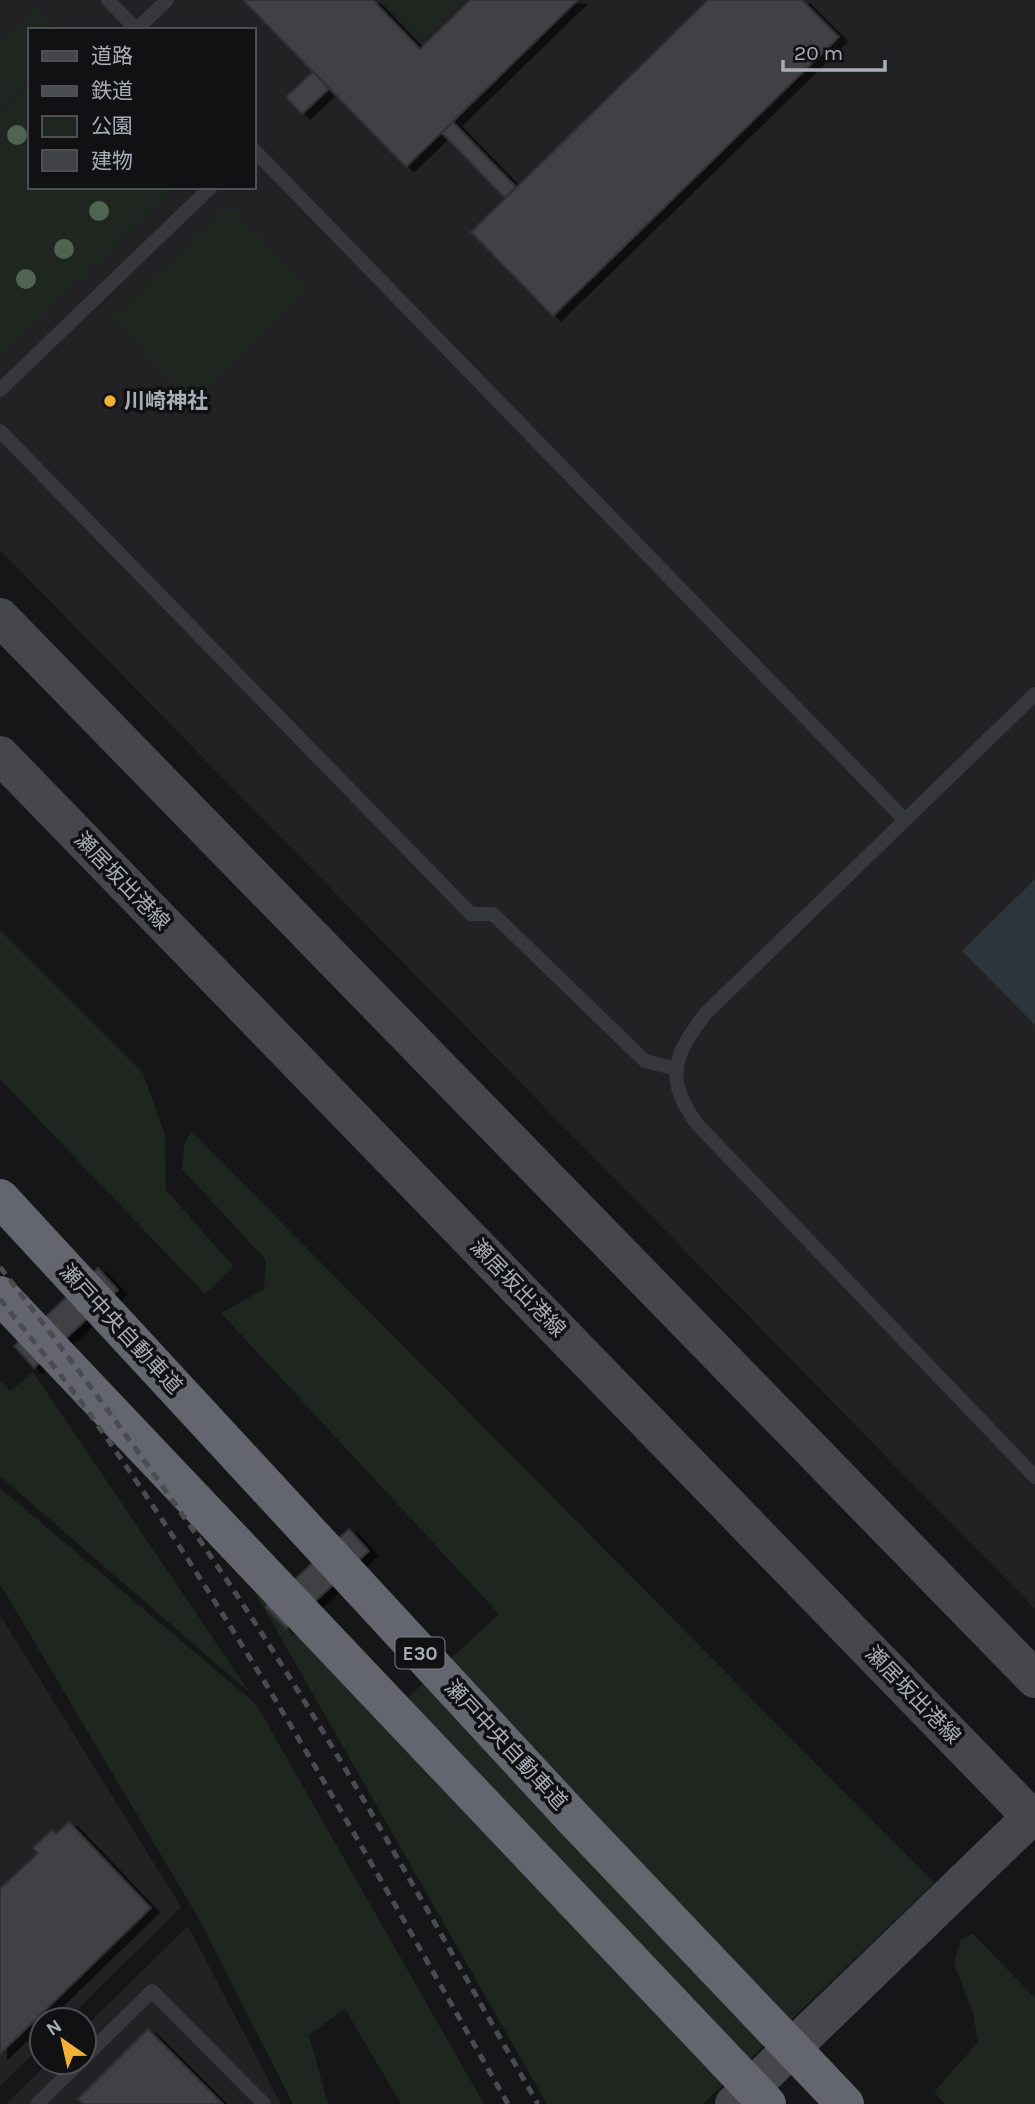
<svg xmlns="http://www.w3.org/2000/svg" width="1035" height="2104" font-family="Karla,'Noto Sans JP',sans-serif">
<defs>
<filter id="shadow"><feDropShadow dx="8" dy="4.5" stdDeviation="0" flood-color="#0009"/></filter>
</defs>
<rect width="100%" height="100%" fill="#161618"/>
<path fill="#222225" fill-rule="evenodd" d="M 0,0 L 1035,0 L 1035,1609 L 0,550 ZM 30,30 L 254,30 L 254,187 L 30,187 Z
M 0,1615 L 181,1907 L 67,2020 L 42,2020 L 42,2045 L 0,2086 Z
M 188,1926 L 281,2104 L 6,2104 L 49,2062 L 84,2062 L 84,2028 Z"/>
<path fill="#1e261f" d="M 382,0 L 461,0 L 420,39 Z
M 36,9 L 57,30 L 30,30 L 30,77 L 0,106 L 0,44 Z
M 30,85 L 30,187 L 174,187 L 0,357 L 0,114 Z
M 222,211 L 234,211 L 309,289 L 193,401 L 112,318 Z
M 0,930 L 143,1073 L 165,1135 L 166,1190 L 233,1266 L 205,1294 L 0,1079 Z
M 191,1131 L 934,1883 L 703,2104 L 547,2104 L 245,1575 L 381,1722 L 499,1614 L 221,1313 L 264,1289 L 266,1260 L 182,1169 L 184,1145 Z
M 33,1372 L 250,1693 L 0,1476 L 0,1381 L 10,1391 Z
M 0,1488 L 256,1704 L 484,2104 L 401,2104 L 345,2009 L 309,2035 L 328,2104 L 293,2104 L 199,1919 L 0,1584 Z
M 973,1934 L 1035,1998 L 1035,2104 L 945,2104 L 934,2092 L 978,2042 L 973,2013 L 954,1964 L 961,1939 Z"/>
<path fill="#2c353c" d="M 1035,879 L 1035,1025 L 962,951 Z"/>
<path fill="#404145" stroke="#303034" stroke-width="2" filter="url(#shadow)" d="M 243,0 L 373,0 L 420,49 L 470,0 L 578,0 L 406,167 Z
M 708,0 L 802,0 L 839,37 L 553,316 L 471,232 Z
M 313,72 L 329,89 L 302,114 L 286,97 Z
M 453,122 L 516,187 L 505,198 L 442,133 Z
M 98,1268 L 118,1290 L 34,1368 L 14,1346 Z
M 349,1529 L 369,1551 L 286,1629 L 265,1607 Z
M 69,1822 L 151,1908 L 0,2054 L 0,1889 L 38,1853 L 33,1848 L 52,1830 L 56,1834 Z
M 148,2029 L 223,2104 L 83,2104 L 78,2099 Z"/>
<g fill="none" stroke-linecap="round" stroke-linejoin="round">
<path stroke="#37383d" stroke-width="14" d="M 108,0 L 137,30
M 137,29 L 167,0
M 254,150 L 905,820
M 0,390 L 211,187
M 0,431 L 471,914 L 493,914 L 645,1061 L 677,1069
M 1035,694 L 706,1013 C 673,1056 664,1078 697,1124 L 1035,1477
M 84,2058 L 152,1991 L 264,2104
M 37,2104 L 80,2062"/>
<path stroke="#45474d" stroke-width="38" d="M 0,617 L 1035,1679
M 0,755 L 1035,1821
M 734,2104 L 1035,1813"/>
<path stroke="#63666e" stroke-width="38" d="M 0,1198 L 573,1818 L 845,2104
M 0,1295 L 767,2104"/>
<path stroke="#4a4c52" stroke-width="5" stroke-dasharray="9 7" stroke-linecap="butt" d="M 0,1267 C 75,1365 149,1464 218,1567 C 335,1740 434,1924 538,2104
M 0,1299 C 31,1339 65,1378 94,1420 C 248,1638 376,1872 508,2104"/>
</g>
<g fill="#506452">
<circle cx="17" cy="135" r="10"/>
<circle cx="99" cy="211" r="10"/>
<circle cx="64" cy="249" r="10"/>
<circle cx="26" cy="279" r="10"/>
</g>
<circle fill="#f2b134" stroke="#111113" stroke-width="2.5" cx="110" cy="401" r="7"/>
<g text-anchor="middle" stroke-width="7" stroke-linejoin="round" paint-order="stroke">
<rect fill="#111113" stroke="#7b7e86" stroke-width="2" x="395.5" y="1637.5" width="49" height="31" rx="5"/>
<g font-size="19" font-weight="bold" fill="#a8adb8">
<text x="420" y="1660">E30</text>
</g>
<g font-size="21" font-weight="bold" fill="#a8adb8" stroke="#111113" text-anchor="start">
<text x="124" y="408">川崎神社</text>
</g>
<g font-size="21" fill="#a8adb8" stroke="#111113">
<text transform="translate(122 881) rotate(46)" y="7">瀬居坂出港線</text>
<text transform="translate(518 1288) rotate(46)" y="7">瀬居坂出港線</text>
<text transform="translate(121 1329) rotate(47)" y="7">瀬戸中央自動車道</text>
<text transform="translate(913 1695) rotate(46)" y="7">瀬居坂出港線</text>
<text transform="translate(506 1745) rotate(47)" y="7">瀬戸中央自動車道</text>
</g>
</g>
<rect x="28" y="28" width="228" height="161" fill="#111113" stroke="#4d4f55" stroke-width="2"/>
<rect x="42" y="51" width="35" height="10" fill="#45474d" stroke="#4d4f55" stroke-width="2"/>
<text x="91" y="63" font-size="21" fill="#a8adb8">道路</text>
<rect x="42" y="86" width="35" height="10" fill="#4a4c52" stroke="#4d4f55" stroke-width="2"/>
<text x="91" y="98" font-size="21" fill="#a8adb8">鉄道</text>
<rect x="42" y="116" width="35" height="21" fill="#1e261f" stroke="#4d4f55" stroke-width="2"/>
<text x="91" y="133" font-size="21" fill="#a8adb8">公園</text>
<rect x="42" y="150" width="35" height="21" fill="#404145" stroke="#4d4f55" stroke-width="2"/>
<text x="91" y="168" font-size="21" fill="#a8adb8">建物</text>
<g transform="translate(63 2041) rotate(326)"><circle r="33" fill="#111113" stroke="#4d4f55" stroke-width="2"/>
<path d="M0-5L12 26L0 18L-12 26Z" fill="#f2b134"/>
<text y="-10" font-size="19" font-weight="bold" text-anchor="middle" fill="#a8adb8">N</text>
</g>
<path d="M783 60v10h102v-10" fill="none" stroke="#a8adb8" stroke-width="3.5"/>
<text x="794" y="60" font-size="21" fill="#a8adb8" stroke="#111113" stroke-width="5" paint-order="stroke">20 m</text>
</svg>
